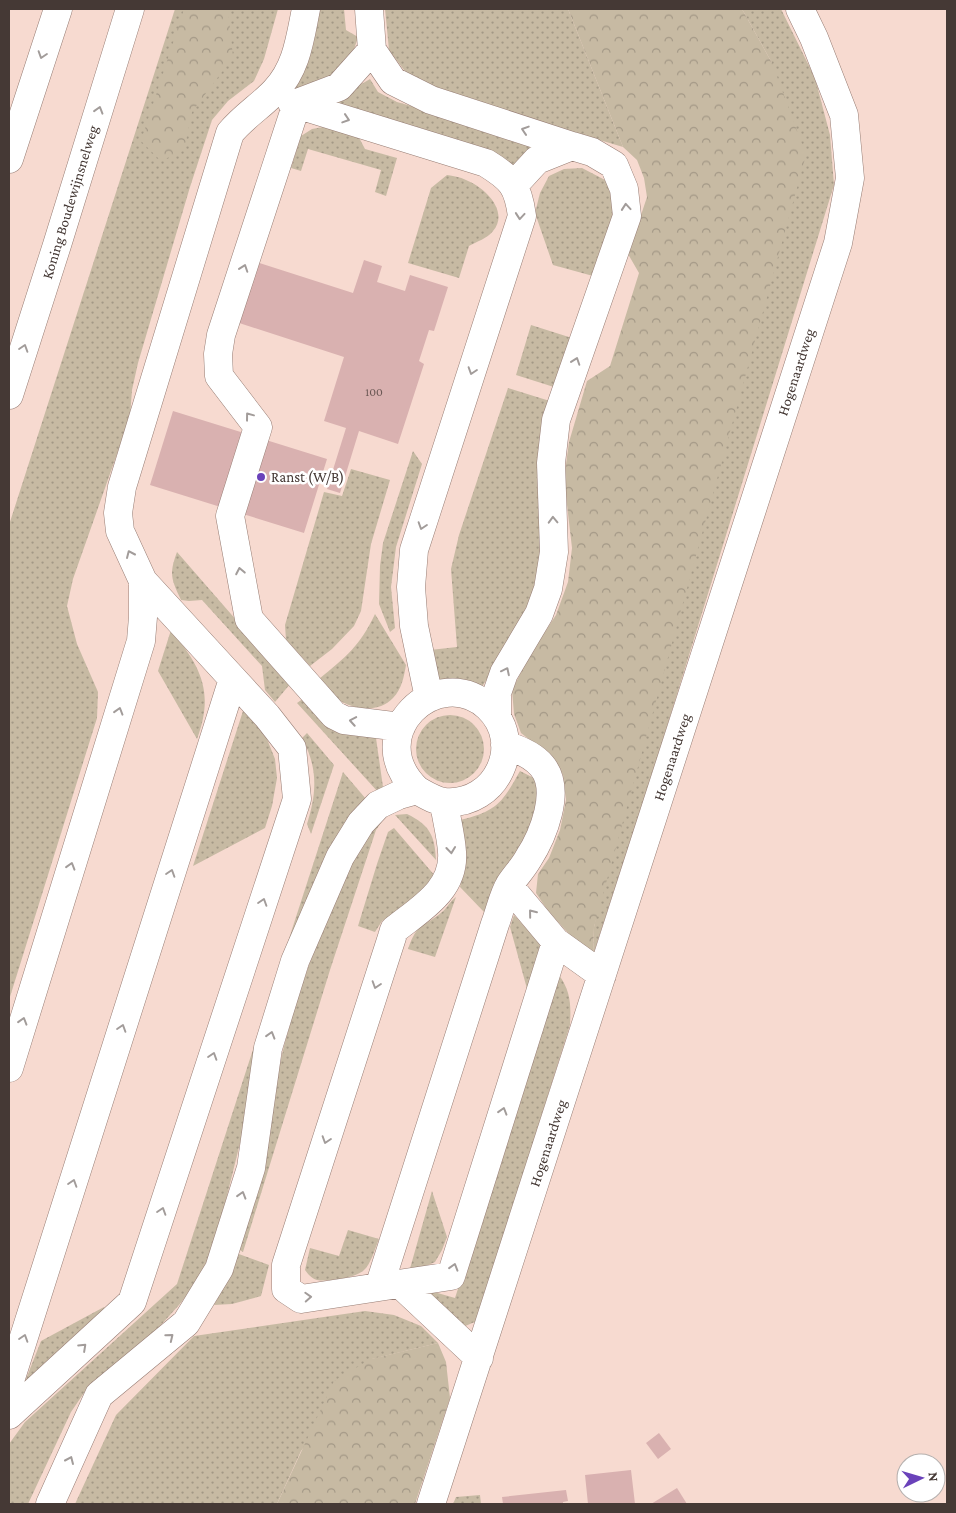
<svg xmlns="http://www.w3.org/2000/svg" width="956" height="1513" font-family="'Crimson Pro',serif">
<defs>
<pattern id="green-dots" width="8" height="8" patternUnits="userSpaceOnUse" patternTransform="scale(1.25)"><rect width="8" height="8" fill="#c7baa3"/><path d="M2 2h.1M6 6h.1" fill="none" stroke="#a39886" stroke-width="1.8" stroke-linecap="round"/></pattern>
<pattern id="forest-crowns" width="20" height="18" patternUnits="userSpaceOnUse" patternTransform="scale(1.25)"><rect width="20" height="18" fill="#c7baa3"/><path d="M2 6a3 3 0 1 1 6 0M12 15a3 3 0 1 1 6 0" fill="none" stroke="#a39886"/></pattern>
</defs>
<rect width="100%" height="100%" fill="#f7dad0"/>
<path fill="url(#green-dots)" d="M 175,9 L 278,9 L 264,59 L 254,81 L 228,101 L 212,120 L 190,187 L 138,363 L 132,390 L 130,417 L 73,579 L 67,606 L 77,644 L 98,692 L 97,718 L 9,1000 L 9,525 Z
M 320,9 L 344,9 L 346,30 L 358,37 L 350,62 L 338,72 L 311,87 L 291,89 L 311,43 Z
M 385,9 L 568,9 L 623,147 L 425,88 L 404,70 L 389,50 Z
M 742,9 L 781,9 L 815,78 L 830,135 L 834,185 L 653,772 L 593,955 L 594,927 L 772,63 Z
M 370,79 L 378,92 L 397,102 L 485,127 L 532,146 L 514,166 L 490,150 L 331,102 Z
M 334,125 L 356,132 L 365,149 L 397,158 L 386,196 L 375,192 L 381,170 L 308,149 L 301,171 L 291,168 L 301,136 L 312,129 Z
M 582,168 L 607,181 L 613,196 L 615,214 L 593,276 L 553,265 L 535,213 L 540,193 L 549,176 L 564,169 Z
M 447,175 C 453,176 460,177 466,180 C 484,187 510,211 493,231 C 488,238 476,242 469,246 L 459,278 L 408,263 L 431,188 Z
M 531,325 L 572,338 L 557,388 L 516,375 Z
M 508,388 L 553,402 L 543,540 L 533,605 L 482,687 L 464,681 L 433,683 L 430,650 L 457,647 L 451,569 L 459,535 Z
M 413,451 L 422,464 L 396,547 L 391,587 L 395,628 L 390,632 L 379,604 L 380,566 L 383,543 Z
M 351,469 L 390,480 L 371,544 L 361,611 L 354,626 L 332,649 L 310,666 L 286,640 L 285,625 L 324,492 L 342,496 Z
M 177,552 L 291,683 L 275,702 L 265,690 L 262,666 L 202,600 L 189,601 L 181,600 C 171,579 169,574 177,552 Z
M 375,614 L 406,665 C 404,676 402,689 393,698 C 377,715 348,709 332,695 C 327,690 323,684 319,679 C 346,657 360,646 375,614 Z
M 171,630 C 200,666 215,691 197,739 L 158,671 Z
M 304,698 L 349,733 L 376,738 L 383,787 L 378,792 L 297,703 Z
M 243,711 L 265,734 L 275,759 L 277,778 L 272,806 L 265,828 L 193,866 Z
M416 749a34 34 0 1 1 68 0a34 34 0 1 1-68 0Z
M 307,733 L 334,765 L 311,834 L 307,824 C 317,792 318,768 302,738 Z
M 520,771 L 534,778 L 540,798 L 538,819 L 484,912 L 460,887 C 468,859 465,848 460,820 C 497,811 502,803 520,771 Z
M 343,772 L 366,799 L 242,1135 L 220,1224 L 210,1255 L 194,1286 L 179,1305 L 151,1336 L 102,1375 L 86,1390 L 71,1412 L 28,1504 L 9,1504 L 9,1444 L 25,1422 L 177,1284 Z
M 407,814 C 430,825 435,836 436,860 L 395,815 Z
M 381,818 L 383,820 L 376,830 L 330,970 L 243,1252 L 238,1249 L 284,1046 L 298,996 L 315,948 L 355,857 L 373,828 Z
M 394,828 L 436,877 L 402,909 L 382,921 L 375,932 L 358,926 L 377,864 L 388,832 Z
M 456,897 L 435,957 L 408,949 C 418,921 422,929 442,912 C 448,907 449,902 456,897 Z
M 514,915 L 543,947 L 529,996 L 510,927 Z
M 559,975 C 571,992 571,1005 570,1025 L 477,1321 L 463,1327 L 427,1290 L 455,1298 Z
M 432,1191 L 447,1237 L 442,1250 L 435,1262 L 421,1268 L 409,1272 Z
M 348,1230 L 379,1239 C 375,1248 371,1265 363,1271 C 354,1278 328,1282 317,1280 C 311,1278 308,1274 305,1270 L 310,1248 L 339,1256 Z
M 236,1253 L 269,1265 L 261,1296 L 232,1304 L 214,1305 L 228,1280 Z
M 104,1307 L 106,1311 L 29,1383 L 26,1379 L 41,1341 Z
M 365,1311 L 394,1315 L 421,1326 L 438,1343 L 372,1359 L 301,1451 L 277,1504 L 75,1504 L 116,1415 L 194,1336 Z
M 480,1495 L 481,1504 L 453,1504 L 456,1497 Z"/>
<path fill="url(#forest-crowns)" d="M 184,9 L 228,9 L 233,57 L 192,112 L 184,150 L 161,161 L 141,141 Z
M 568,9 L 742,9 L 772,63 L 806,155 L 594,927 L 593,955 L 570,935 L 548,911 L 536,893 L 538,874 L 549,858 L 560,830 L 566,800 L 563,775 L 554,759 L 521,733 L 514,714 L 512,690 L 531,653 L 556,615 L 568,582 L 572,548 L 564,479 L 569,442 L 587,381 L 610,366 L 639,273 L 628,254 L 647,197 L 644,178 L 637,160 L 623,147 Z
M 438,1343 L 446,1362 L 450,1398 L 415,1504 L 277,1504 L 334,1381 L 371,1359 Z"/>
<path fill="#d9b1b0" d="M 250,260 L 353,293 L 364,260 L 382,266 L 377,282 L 405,291 L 410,275 L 448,287 L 434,331 L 429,330 L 419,361 L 424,364 L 398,444 L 359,431 L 340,493 L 327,489 L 346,428 L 324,421 L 344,357 L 230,320 Z
M 173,411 L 327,459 L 304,533 L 150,485 Z
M 659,1433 L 671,1449 L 658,1459 L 646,1443 Z
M 631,1470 L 635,1504 L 588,1504 L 585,1475 Z
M 677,1488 L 687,1504 L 651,1504 Z
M 566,1490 L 568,1501 L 563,1502 L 563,1504 L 503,1504 L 502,1497 Z"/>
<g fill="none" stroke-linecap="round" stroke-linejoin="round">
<defs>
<path id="minor" d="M 369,9 L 372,50 L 393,81 L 431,100 L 572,146
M 372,50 L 339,87 L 297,103 L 221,335 L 218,354 L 219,376 L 258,427 L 230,516 L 249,619 L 334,715 L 344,720 L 401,727
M 292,103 L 486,163 C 512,179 518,186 522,216 L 414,550 L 411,587 L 414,626 L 429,698
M 497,718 L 497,693 L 504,673 L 539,614 L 548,589 L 554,552 L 551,463 L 556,420 L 627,216 L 624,189 L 614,165 L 592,152 L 572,146 L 537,160 L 514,185
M 444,802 C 446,818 451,835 452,852 C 455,890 420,909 394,930 L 392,937 L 286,1265 L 286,1289 L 301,1299 L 379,1287 L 495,924 C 500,911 503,895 510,884 C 516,875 523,868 528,859 C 543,836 562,790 542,766 C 533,755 518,749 505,745
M 556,942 L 602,975
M 9,1068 L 141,641 L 143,617 L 143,581 L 120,531 L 118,513 L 122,487 L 230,133 C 244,116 261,106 275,91 C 297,68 300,38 306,9
M 400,1284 L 479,1358
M 379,1287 L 451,1276 L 556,942 L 509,886
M 9,1384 L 233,679 L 143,581
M 9,1415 L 132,1302 L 297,799 L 292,748 L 267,716 L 233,679
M 50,1504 L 99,1395 L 186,1323 L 219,1269 L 251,1168 L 268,1048 L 295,961 L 340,857 L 361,823 L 378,805 L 399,795 L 417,790 C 426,795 435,801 445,802 C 497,806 526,743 488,707 C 438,661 359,734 417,790
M 431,1504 L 838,243 L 850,178 L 844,115 L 814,38 L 800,9"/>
<path id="highway" d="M 9,159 L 58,9
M 9,395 L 57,245 L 130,9"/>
</defs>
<use href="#minor" stroke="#977d74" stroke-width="29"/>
<use href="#highway" stroke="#977d74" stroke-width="29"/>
<use href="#minor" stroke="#fff" stroke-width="28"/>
<use href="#highway" stroke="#fff" stroke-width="28"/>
</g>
<defs><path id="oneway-chevron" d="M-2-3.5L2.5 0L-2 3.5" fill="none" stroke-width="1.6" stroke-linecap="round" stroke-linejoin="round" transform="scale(1.25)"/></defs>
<g stroke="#a29c9a">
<use href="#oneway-chevron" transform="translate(42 55) rotate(108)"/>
<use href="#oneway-chevron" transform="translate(99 110) rotate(-73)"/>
<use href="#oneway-chevron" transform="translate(346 119) rotate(18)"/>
<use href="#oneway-chevron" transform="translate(525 130) rotate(-162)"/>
<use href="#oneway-chevron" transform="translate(626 207) rotate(-95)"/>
<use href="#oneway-chevron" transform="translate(520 216) rotate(95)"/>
<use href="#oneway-chevron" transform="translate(244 268) rotate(-71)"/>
<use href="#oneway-chevron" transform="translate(24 348) rotate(-72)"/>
<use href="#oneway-chevron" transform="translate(576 361) rotate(-71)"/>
<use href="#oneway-chevron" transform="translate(472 371) rotate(108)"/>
<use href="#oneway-chevron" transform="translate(249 416) rotate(-127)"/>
<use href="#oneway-chevron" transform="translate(553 520) rotate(-92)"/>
<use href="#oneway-chevron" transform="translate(422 526) rotate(108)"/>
<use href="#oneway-chevron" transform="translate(130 554) rotate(-114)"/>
<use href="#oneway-chevron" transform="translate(240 571) rotate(-101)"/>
<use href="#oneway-chevron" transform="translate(506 671) rotate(-64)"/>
<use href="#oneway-chevron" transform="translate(119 711) rotate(-73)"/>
<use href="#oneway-chevron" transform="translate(353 721) rotate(-170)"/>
<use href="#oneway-chevron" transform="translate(451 850) rotate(84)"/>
<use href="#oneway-chevron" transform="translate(71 866) rotate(-73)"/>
<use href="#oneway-chevron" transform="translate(171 873) rotate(-72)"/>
<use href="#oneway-chevron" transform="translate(263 902) rotate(-72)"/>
<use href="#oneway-chevron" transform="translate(532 913) rotate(-129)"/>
<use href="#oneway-chevron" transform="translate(376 985) rotate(108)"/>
<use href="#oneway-chevron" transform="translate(23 1021) rotate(-73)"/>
<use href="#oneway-chevron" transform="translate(122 1028) rotate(-72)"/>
<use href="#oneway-chevron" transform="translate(271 1035) rotate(-73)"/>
<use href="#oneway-chevron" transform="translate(213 1056) rotate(-72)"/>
<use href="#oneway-chevron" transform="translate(503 1111) rotate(-73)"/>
<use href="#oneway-chevron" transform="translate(326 1140) rotate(108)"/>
<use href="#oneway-chevron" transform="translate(73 1183) rotate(-72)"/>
<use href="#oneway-chevron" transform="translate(242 1195) rotate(-73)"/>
<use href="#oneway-chevron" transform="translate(162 1211) rotate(-72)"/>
<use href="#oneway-chevron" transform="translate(454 1267) rotate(-73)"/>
<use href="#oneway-chevron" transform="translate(308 1297) rotate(-3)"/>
<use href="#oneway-chevron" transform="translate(170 1337) rotate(-39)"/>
<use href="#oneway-chevron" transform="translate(24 1338) rotate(-72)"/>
<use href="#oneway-chevron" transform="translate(83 1347) rotate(-43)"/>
<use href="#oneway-chevron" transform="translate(70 1460) rotate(-66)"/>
</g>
<circle fill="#6a42ba" stroke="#fff" stroke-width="2" cx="261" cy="477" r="5"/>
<g text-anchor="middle" stroke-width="5" stroke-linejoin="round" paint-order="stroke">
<g font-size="12" fill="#6a5754">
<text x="374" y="396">100</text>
</g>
<g font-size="15" fill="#453935" stroke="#fff">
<text transform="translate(70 202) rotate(-73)" y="5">Koning Boudewijnsnelweg</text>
<text transform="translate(796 372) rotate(-72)" y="5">Hogenaardweg</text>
<text transform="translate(672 757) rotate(-72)" y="5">Hogenaardweg</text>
<text transform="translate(548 1143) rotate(-72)" y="5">Hogenaardweg</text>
</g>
<g font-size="15" fill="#453935" stroke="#fff" text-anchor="start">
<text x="271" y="482">Ranst (W/B)</text>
</g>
</g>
<rect width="956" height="1513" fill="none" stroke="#453935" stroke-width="20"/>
<g transform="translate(921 1478) rotate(85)"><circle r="24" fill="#ffffff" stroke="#b5b0ae"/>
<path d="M0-4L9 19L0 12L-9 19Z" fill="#6a42ba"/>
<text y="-8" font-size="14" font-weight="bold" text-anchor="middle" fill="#453935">N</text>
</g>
</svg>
